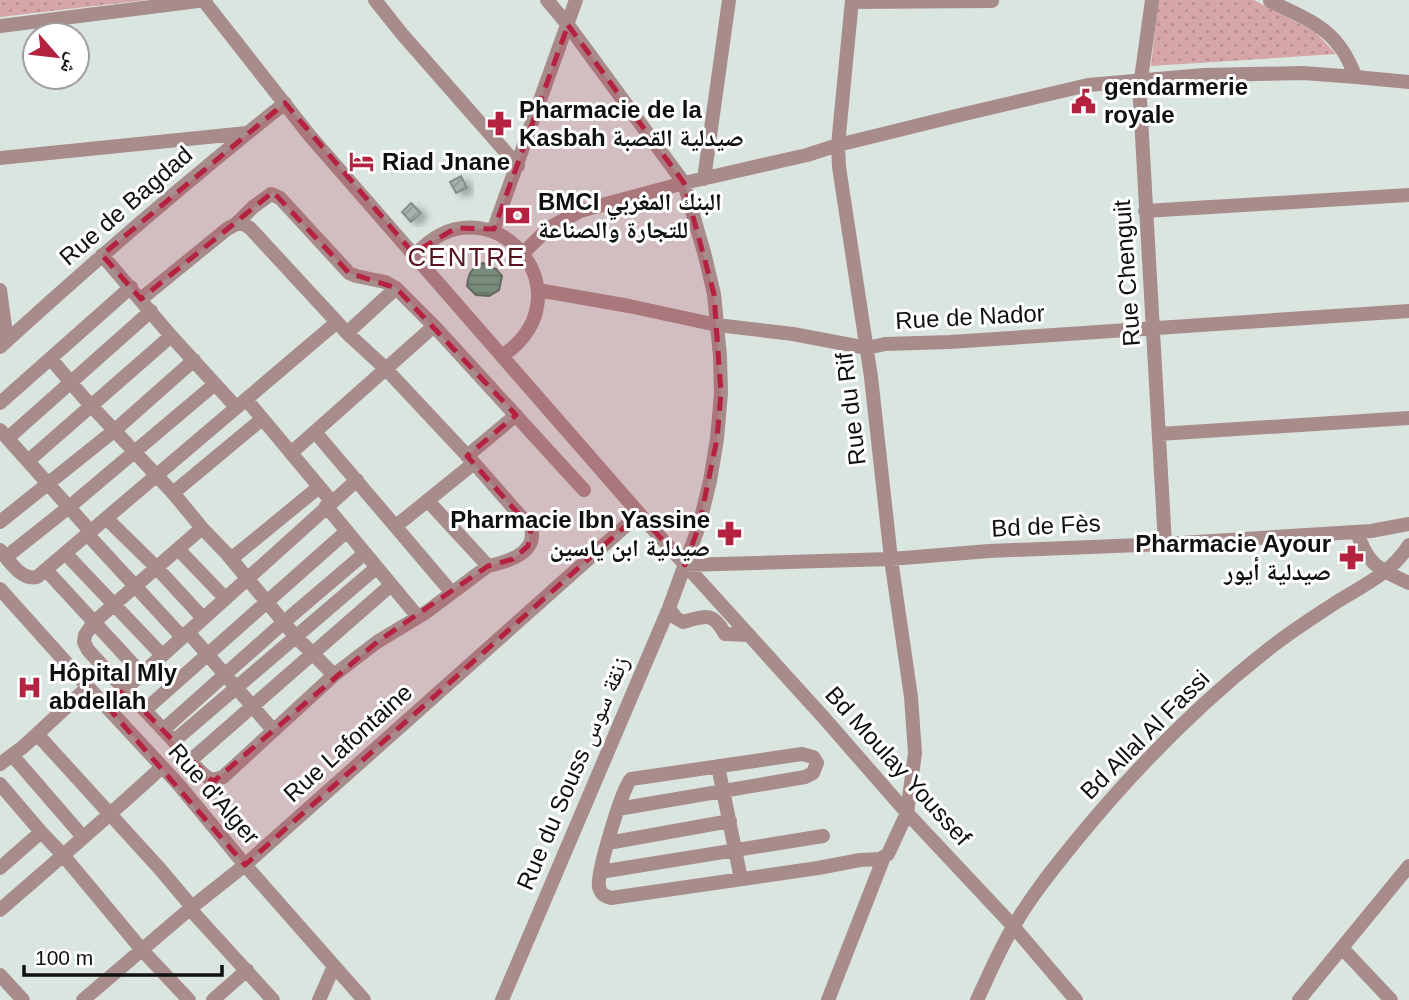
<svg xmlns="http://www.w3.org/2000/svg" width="1409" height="1000" font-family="Helvetica,'Noto Naskh Arabic',sans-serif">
<defs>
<pattern id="park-dots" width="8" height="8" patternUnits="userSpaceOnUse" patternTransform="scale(1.75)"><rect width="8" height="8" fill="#d5a5a7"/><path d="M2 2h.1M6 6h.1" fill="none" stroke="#b68d8f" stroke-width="1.8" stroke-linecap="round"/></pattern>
<pattern id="water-rules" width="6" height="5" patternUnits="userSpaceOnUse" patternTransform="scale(1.75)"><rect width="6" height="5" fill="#69a78b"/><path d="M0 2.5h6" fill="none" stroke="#558770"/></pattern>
<pattern id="building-hatch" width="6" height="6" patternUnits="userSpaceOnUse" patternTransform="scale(1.75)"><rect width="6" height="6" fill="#a8b2ad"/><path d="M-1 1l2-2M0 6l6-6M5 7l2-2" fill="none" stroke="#8f9894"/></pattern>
<filter id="shadow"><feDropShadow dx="7" dy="4" stdDeviation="3.5" flood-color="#0004"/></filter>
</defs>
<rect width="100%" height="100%" fill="#dae5e0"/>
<path fill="url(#park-dots)" d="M 0,0 L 146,0 L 0,17 Z
M 1158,0 L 1254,0 L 1315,32 L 1336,54 L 1151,66 Z"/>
<path fill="url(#water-rules)" stroke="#4e7a66" stroke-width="2" d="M 483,263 L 496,269 L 502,276 L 499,290 L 489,296 L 476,295 L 467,286 C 468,274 472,267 483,263 Z"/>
<path fill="url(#building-hatch)" stroke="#858f8a" stroke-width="2" filter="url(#shadow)" d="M 461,176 L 467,188 L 456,193 L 450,182 Z
M 411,203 L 421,213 L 411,222 L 402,212 Z"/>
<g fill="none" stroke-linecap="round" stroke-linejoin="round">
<path stroke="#a88c8c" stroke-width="14" d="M 203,0 L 310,136 L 651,527 L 825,719 L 907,813 L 1013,926 L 1076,1000
M 375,0 L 402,34 L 518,166
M 1152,0 L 1141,79 L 1140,100 L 1165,544
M 1270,1 C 1295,14 1323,23 1340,47 C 1347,55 1351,67 1356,77
M 852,2 L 992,1
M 0,26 L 206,0
M 0,158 L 247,133
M 704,179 L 729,0
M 1145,211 L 1409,195
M 237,223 L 253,207 L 271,194 L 280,198 L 349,273 L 356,276 L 385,282 L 396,288 L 434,326 L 584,490
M 493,231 L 576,0
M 523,253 L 549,228 L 580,211 L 684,183 L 807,155 L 838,145 L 960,115 L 1088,85 L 1204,75 L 1303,73 L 1356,77 L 1409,82
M 102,255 L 171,336 L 236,407
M 415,255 C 489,173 594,294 502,356
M 0,290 L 7,341
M 538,290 L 629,306 L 717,325 L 793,334 L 867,348 L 885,344 L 950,342 L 1409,311
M 141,299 L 227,229 L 240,222 L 250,228 L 347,333 L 385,368 L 474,463 L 531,528 C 538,553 507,562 488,566
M 347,333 L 396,288
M 0,347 C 92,263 187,181 285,103
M 51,359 L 84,398 L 173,493 L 202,528 L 227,554 L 295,636 L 334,675
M 246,399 L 332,502
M 0,403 L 131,287
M 0,430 L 91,532
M 315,432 L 452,593
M 1159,434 L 1409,418
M 8,438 L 151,311
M 291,453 L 434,326
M 467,456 L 516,415
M 28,461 L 171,336
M 173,493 L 262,419
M 326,506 L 418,617
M 107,519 L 156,567 L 203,618
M 0,522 L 115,430 L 194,360
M 396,526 L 474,463
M 202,528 L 94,622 L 85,635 L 84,642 L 88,650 C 115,680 143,708 171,738 C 182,749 199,776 213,780 L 223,777 L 334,675 L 377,642 L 425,613 L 488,566 L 428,501
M 1357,532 C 1368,566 1379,569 1409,583
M 88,535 L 182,637
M 178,549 L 225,598
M 0,550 C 9,561 22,581 37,577 L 337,322
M 65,553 L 162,655
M 6,557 L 69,507 L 215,384
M 231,559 L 319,487
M 685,565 L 891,559 L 989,551 L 1165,544 L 1371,531 L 1409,524
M 46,570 L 142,674
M 0,589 L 88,687 L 179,785 L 245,865 L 364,1000
M 669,608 L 676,618 L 683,622 C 706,616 712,611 725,634 L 749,635
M 188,632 L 273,730
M 106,705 L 124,690 L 357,480
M 145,710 L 347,531
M 163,730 L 284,622 L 365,553
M 37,734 L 160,869 L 192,907
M 174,741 L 376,568
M 12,755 L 83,837
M 191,760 L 391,585
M 0,764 L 23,747 L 88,687
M 718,766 L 741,879
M 0,784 L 41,832 L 63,855 L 142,950 L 189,1000
M 618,809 L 805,777 L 813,773 L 817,763 L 813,757 L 802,754 L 631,779 C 622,788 596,875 599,887 C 601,894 604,896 611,898 L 818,868 L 860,860 L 880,859 L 888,854 L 907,813 L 915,753 L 911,697 L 891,559 L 871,377 L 839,167 L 838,145 L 852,0
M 608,843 L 730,821
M 0,868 L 41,832
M 600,872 L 823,836
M 190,909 L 273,1000
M 0,910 C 54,863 109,816 162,767
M 1342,948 L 1391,1000
M 0,975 L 23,1000
M 83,1000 L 192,907 L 245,865 L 639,514
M 213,1000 L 247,970
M 319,1000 L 334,966
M 502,1000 L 669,608 L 699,526 L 710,481 L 717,439 L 721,393 L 720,356 L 714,294 L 705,256 L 684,183 L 568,25 L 547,0
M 828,1000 L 884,857
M 977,1000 C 989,975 1000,948 1015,924 C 1032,895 1053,869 1074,843 C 1131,773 1194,708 1265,652 C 1287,634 1311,619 1335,603 C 1362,586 1392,573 1409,545
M 1299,1000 L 1409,866"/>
</g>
<path fill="#b42240" fill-opacity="0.2" stroke="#b42240" stroke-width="5" stroke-dasharray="14 9" stroke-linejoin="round" d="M 568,25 L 684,183 L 714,294 L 721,393 L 717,439 L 699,526 L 685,565 L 639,514 L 245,865 L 106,705 L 124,690 L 213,782 L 377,642 L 488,566 L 513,559 L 528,546 L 531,528 L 467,456 L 516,415 L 396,288 L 349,273 L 273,192 L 141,299 L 102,255 L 285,103 L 413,253 L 456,228 L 494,229 Z"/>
<defs>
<symbol id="civic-bare" viewBox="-9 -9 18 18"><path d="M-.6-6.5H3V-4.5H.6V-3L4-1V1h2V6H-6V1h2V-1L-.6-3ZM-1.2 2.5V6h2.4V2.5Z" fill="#b42240" stroke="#fff" stroke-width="2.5" paint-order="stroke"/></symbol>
<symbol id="pharmacy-bare" viewBox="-9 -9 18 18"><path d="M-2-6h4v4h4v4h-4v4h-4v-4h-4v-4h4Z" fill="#b42240" stroke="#fff" stroke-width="2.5" paint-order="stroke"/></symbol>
<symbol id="hotel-bare" viewBox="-9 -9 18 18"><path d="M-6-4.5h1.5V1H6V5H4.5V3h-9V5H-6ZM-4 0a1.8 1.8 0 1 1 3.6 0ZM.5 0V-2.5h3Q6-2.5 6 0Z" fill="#b42240" stroke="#fff" stroke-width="2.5" paint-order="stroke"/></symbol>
<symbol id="bank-bare" viewBox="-9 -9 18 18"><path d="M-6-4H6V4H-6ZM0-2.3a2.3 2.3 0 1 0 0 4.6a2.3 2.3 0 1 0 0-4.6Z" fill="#b42240" stroke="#fff" stroke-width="2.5" paint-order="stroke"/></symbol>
<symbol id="hospital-bare" viewBox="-9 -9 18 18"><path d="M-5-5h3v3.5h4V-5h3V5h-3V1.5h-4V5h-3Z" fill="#b42240" stroke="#fff" stroke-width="2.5" paint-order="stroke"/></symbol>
</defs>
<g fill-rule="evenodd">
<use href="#civic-bare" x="1066" y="84" width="35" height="35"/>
<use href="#pharmacy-bare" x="482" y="106" width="35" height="35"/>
<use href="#hotel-bare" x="344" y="144" width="35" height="35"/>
<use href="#bank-bare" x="500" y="198" width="35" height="35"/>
<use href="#pharmacy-bare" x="712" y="516" width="35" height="35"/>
<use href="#pharmacy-bare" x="1334" y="540" width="35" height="35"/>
<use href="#hospital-bare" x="12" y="670" width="35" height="35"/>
</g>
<g text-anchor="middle" stroke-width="6" stroke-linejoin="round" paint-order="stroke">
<g font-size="24" font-weight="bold" fill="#0e110f" stroke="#fff" text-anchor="start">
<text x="1104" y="95">gendarmerie<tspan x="1104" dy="28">royale</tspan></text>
<text x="519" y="118">Pharmacie de la<tspan x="519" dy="28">Kasbah صيدلية القصبة</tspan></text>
<text x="382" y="170">Riad Jnane</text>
<text x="538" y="210">BMCI البنك المغربي<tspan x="538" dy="28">للتجارة والصناعة</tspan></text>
<text x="710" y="528" text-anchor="end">Pharmacie Ibn Yassine<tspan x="710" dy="28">صيدلية ابن ياسين</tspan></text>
<text x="1331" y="552" text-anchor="end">Pharmacie Ayour<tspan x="1331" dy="28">صيدلية أيور</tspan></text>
<text x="49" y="681">Hôpital Mly<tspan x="49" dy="28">abdellah</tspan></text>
</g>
<g font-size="24" fill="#0e110f" stroke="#fff">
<text transform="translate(126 206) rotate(-41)" y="8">Rue de Bagdad</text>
<text transform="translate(1127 273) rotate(-94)" y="8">Rue Chenguit</text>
<text transform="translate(970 317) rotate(-3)" y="8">Rue de Nador</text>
<text transform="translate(851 409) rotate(-97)" y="8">Rue du Rif</text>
<text transform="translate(1046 526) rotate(-3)" y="8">Bd de Fès</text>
<text transform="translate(1145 735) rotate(-45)" y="8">Bd Allal Al Fassi</text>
<text transform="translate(348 743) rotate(-42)" y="8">Rue Lafontaine</text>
<text transform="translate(898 766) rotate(48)" y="8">Bd Moulay Youssef</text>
<text transform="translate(573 773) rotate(-67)" y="8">Rue du Souss زنقة سوس</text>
<text transform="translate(214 794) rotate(49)" y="8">Rue d'Alger</text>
</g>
<g font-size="26" letter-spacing="2" fill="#58131f" stroke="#fff">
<text x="467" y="266">CENTRE</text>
</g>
</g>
<g transform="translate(56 56) rotate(118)"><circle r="33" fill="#ffffff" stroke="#9fa09f" stroke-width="2"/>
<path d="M0-5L12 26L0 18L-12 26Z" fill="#b42240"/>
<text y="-10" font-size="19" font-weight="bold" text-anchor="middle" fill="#0e110f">ش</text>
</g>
<path d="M24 965v10h198v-10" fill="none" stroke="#0e110f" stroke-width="3.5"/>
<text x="35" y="965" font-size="21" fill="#0e110f" stroke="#ffffff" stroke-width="5" paint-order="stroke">100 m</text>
</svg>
